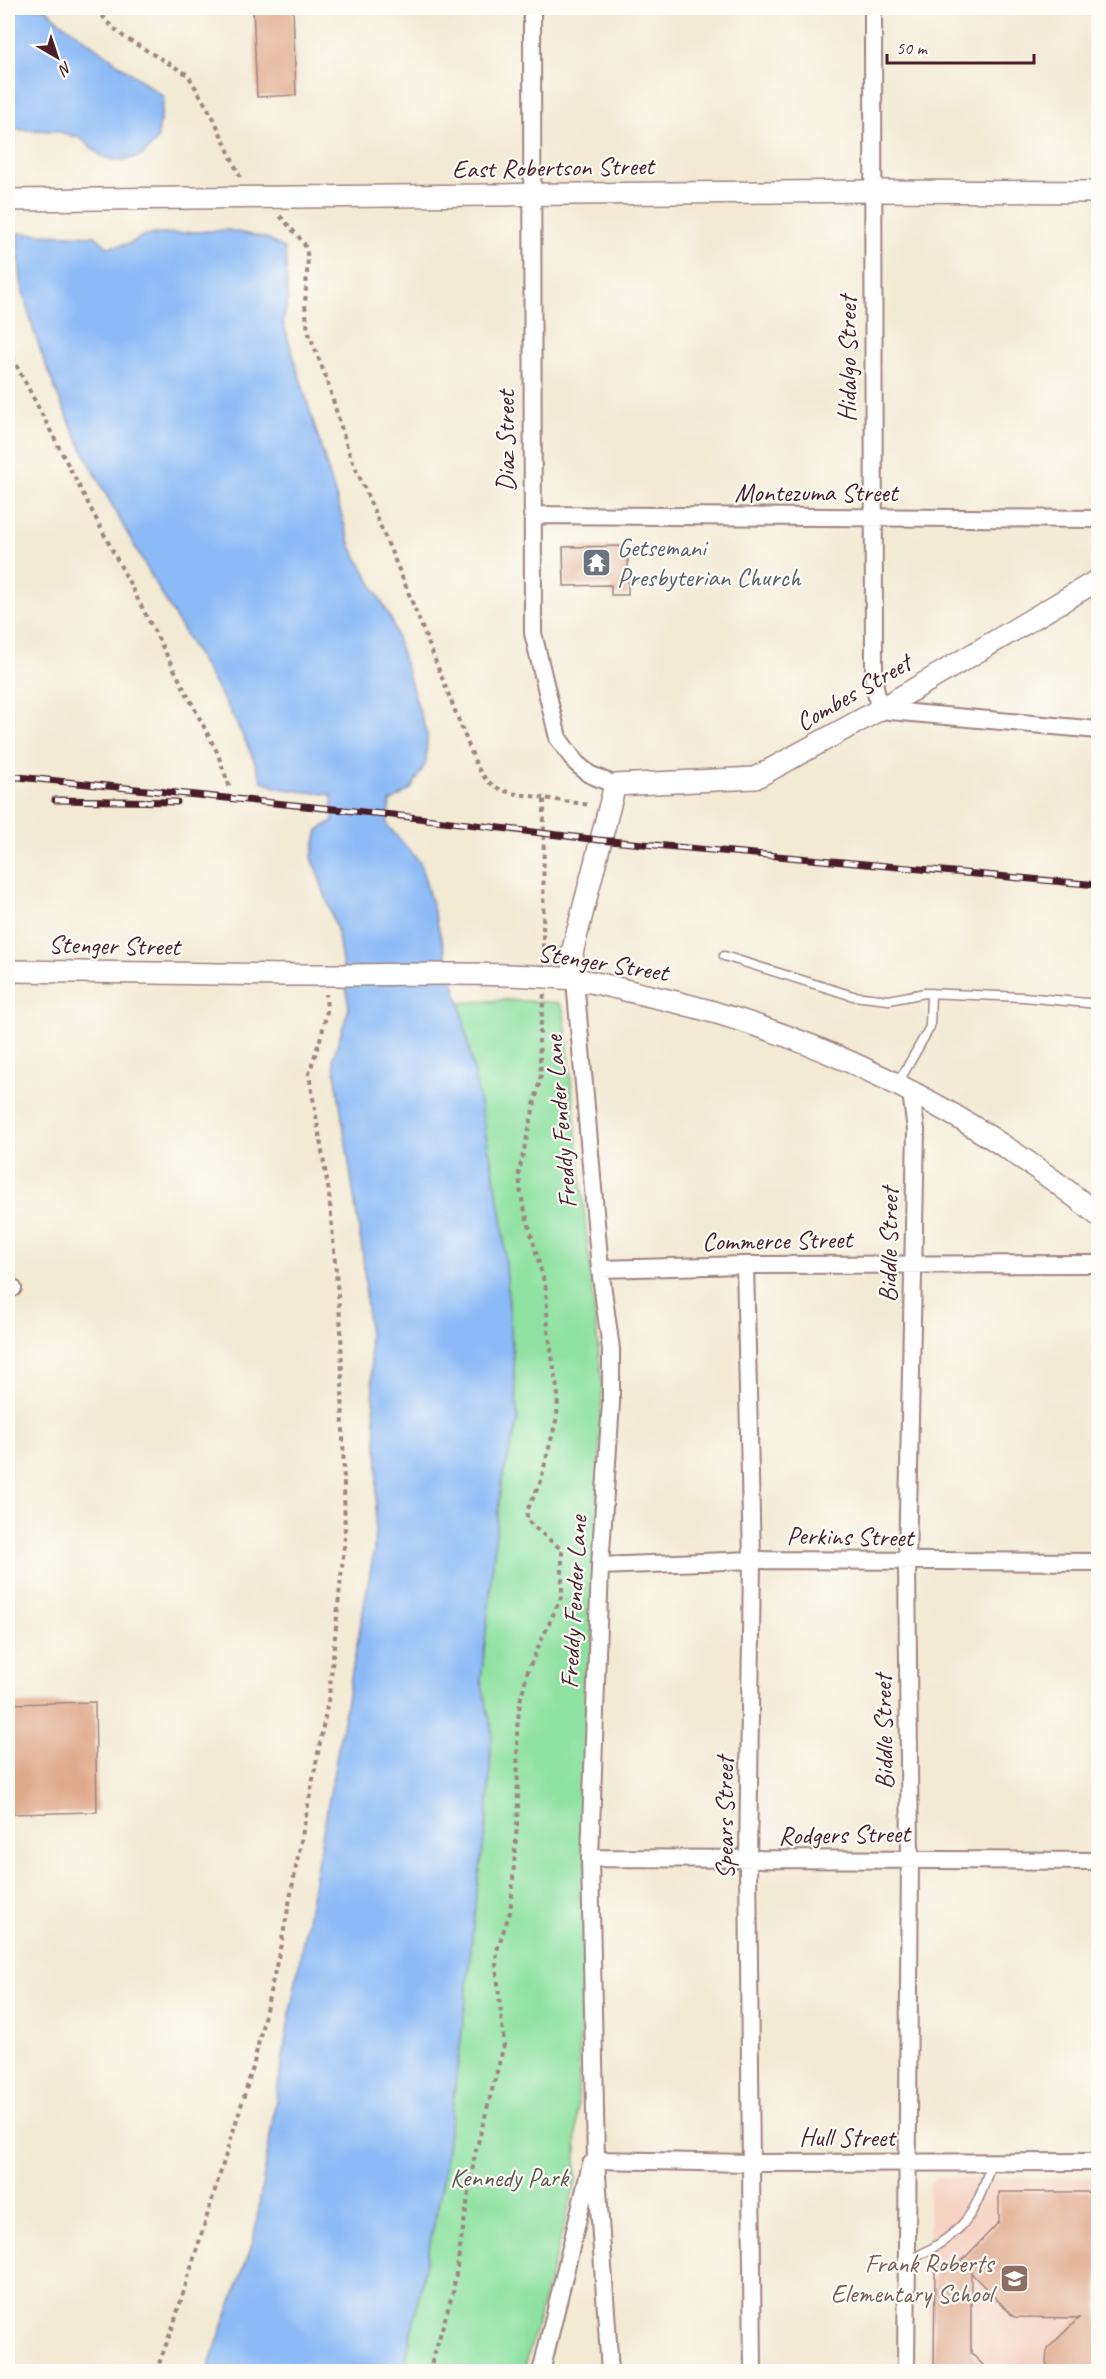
<svg xmlns="http://www.w3.org/2000/svg" width="1106" height="2379" font-family="Caveat,sans-serif">
<rect width="100%" height="100%" fill="#fdfcf7"/>
<filter id="ink" filterUnits="userSpaceOnUse"><feTurbulence type="fractalNoise" baseFrequency=".0167" numOctaves="2"/><feDisplacementMap in="SourceGraphic" scale="12" xChannelSelector="R" yChannelSelector="G"/><feConvolveMatrix kernelMatrix="1 2 1 2 8 2 1 2 1" color-interpolation-filters="sRGB"/></filter>
<filter id="wash" filterUnits="userSpaceOnUse"><feTurbulence type="fractalNoise" baseFrequency=".008" numOctaves="4" result="noise"/><feDisplacementMap in="SourceGraphic" scale="24" xChannelSelector="R" yChannelSelector="G"/><feGaussianBlur stdDeviation="1.35" result="paint"/><feColorMatrix in="noise" values="0 0 0 0 0 0 0 0 0 0 0 0 0 0 0 0 0 1.4 0 .05"/><feComposite in="paint" operator="in"/></filter>
<g filter="url(#wash)">
<rect width="100%" height="100%" fill="#f3ead4"/>
<path fill="#f5d2c2" d="M 938,2178 L 1098,2178 L 1098,2371 L 929,2372 L 929,2184 Z"/>
<path fill="#8ee1a1" stroke="#6c8066" stroke-width="1.5" d="M 504,1000 L 559,1003 L 564,1012 L 602,1385 L 575,2185 L 524,2371 L 403,2372 L 442,2186 L 465,2008 L 476,1896 L 487,1821 L 492,1730 L 481,1681 L 501,1483 L 518,1421 L 502,1217 L 460,1003 Z"/>
<path fill="#8bbaf6" stroke="#6a6c90" stroke-width="1.5" d="M 8,8 L 46,8 L 54,17 L 164,97 L 157,140 L 142,156 L 119,161 L 103,157 L 80,138 L 57,131 L 8,129 Z
M 228,230 L 266,238 L 285,249 L 288,300 L 283,322 L 351,546 L 391,619 L 427,735 L 426,763 L 411,789 L 390,802 L 387,825 L 420,862 L 462,1012 L 502,1217 L 518,1421 L 501,1483 L 481,1681 L 492,1730 L 487,1821 L 476,1896 L 465,2007 L 442,2186 L 403,2371 L 207,2371 L 253,2242 L 290,2013 L 374,1551 L 378,1459 L 363,1256 L 333,1058 L 349,1008 L 337,930 L 312,857 L 318,830 L 333,821 L 332,795 L 277,788 L 262,781 C 243,727 211,679 182,629 C 124,528 49,405 23,291 C 19,273 19,252 17,233 L 95,236 L 108,247 L 129,244 L 145,235 Z"/>
<g id="blocks">
<path fill="#e0aa8d" d="M 253,8 L 293,8 L 296,95 L 257,97 Z
M 628,546 L 628,595 L 611,595 L 611,585 L 564,586 L 563,547 Z
M 95,1702 L 97,1812 L 8,1814 L 8,1704 Z
M 999,2192 L 1098,2192 L 1098,2372 L 1053,2372 L 1046,2364 L 1047,2349 L 1079,2318 L 1014,2317 L 971,2273 L 971,2353 L 990,2372 L 934,2372 L 935,2266 L 957,2266 L 999,2222 Z"/>
</g>
</g>
<g filter="url(#ink)">
<use href="#blocks" fill-opacity="0" stroke="#9e8480" stroke-width="1.5"/>
<g fill="none" stroke-linecap="round" stroke-linejoin="round">
<defs>
<path id="service" d="M 724,956 L 853,996 L 889,1000 L 925,993 L 1024,997 L 1098,1004
M 898,1083 L 930,1027 L 931,993
M 906,2262 C 960,2235 975,2221 991,2162"/>
<path id="minor" d="M 532,8 L 533,633 L 558,738 L 576,763 L 589,774 L 615,785
M 873,8 L 874,680 L 879,710 L 1098,730
M 532,515 L 1098,519
M 575,980 L 600,1269 L 611,1349 L 611,1403 L 600,1566 L 590,1858 L 596,2160 L 610,2372
M 745,1265 L 752,1560 L 748,1861 L 753,2372
M 600,1269 L 745,1265 L 1098,1264
M 8,1289 L 13,1288
M 600,1566 L 752,1560 L 1098,1562
M 590,1858 L 1098,1861
M 541,2372 L 591,2164 L 596,2160 L 750,2163 L 1098,2162
M 906,2372 L 910,1858 L 907,1563 L 916,1130 L 911,1093"/>
<path id="tertiary" d="M 8,200 L 872,191 L 1098,192
M 8,971 C 113,972 219,975 325,975 C 408,975 490,971 573,979 C 597,982 622,990 646,995 C 812,1031 967,1108 1098,1215
M 575,980 L 572,953 L 615,785 L 755,778 L 879,710 L 1098,580"/>
</defs>
<use href="#service" stroke="#9e8480" stroke-width="11"/>
<use href="#minor" stroke="#9e8480" stroke-width="20"/>
<use href="#tertiary" stroke="#9e8480" stroke-width="24"/>
<path stroke="#9e8480" stroke-width="4" stroke-dasharray="4.5 4.5" stroke-linecap="butt" d="M 97,8 L 107,22 L 124,37 L 188,75 L 214,119 L 240,177
M 280,216 L 304,243 L 308,257 L 305,305 L 308,331 L 327,380 L 348,450 L 405,584 L 476,764 C 492,796 512,792 544,798
M 8,349 L 217,752 L 230,788
M 543,957 L 544,798 L 590,805
M 156,2372 L 174,2323 L 253,2067 L 282,1940 L 329,1696 L 345,1537 L 341,1329 L 329,1193 L 309,1074 L 322,1033 L 327,1011 L 326,994
M 429,2372 L 453,2292 L 475,2154 L 504,2045 L 496,1964 L 497,1950 L 510,1912 L 512,1893 L 518,1810 L 517,1729 L 520,1701 L 528,1670 L 562,1595 L 562,1550 L 533,1526 L 527,1520 L 527,1511 L 540,1483 L 557,1417 L 558,1395 L 548,1330 L 546,1289 L 521,1196 L 519,1172 L 541,1075 L 539,1041 L 544,994"/>
<use href="#service" stroke="#fff" stroke-width="8"/>
<use href="#minor" stroke="#fff" stroke-width="16"/>
<use href="#tertiary" stroke="#fff" stroke-width="21"/>
<defs>
<path id="rail" d="M 8,776 L 393,815 L 599,840 L 1098,885
M 55,800 L 177,802"/>
</defs>
<use href="#rail" stroke="#4a1f2b" stroke-width="7"/>
<use href="#rail" stroke="#fdfcf7" stroke-width="4.5" stroke-dasharray="14" stroke-linecap="butt"/>
</g>
</g>
<defs>
<symbol id="temple-square" viewBox="-11 -11 22 22"><rect x="-9" y="-9" width="18" height="18" rx="4" fill="#6b7280" stroke="#fdfcf7"/><path d="M0-6L5-2H3V0L6.5 2.5H4V6H1.5V3h-3V6H-4V2.5H-6.5L-3 0V-2H-5Z" fill="#fff"/></symbol>
<symbol id="school-square" viewBox="-11 -11 22 22"><rect x="-9" y="-9" width="18" height="18" rx="4" fill="#8d6e63" stroke="#fdfcf7"/><path d="M0-5L7-2L0 1L-7-2ZM-4 1L0 2.5L4 1V4Q0 6-4 4Z" fill="#fff"/></symbol>
</defs>
<g fill-rule="evenodd">
<use href="#temple-square" x="580" y="546" width="33" height="33"/>
<use href="#school-square" x="998" y="2262" width="33" height="33"/>
</g>
<g text-anchor="middle" stroke-width="4.5" stroke-linejoin="round" paint-order="stroke">
<g font-size="26" fill="#4a1f2b" stroke="#fdfcf7">
<text transform="translate(553 167) rotate(-1)" y="9">East Robertson Street</text>
<text transform="translate(847 359) rotate(-90)" y="9">Hidalgo Street</text>
<text transform="translate(505 441) rotate(-90)" y="9">Diaz Street</text>
<text x="816" y="501">Montezuma Street</text>
<text transform="translate(853 692) rotate(-30)" y="9">Combes Street</text>
<text transform="translate(114 945) rotate(1)" y="9">Stenger Street</text>
<text transform="translate(603 962) rotate(9)" y="9">Stenger Street</text>
<text transform="translate(560 1122) rotate(-95)" y="9">Freddy Fender Lane</text>
<text transform="translate(777 1240) rotate(-1)" y="9">Commerce Street</text>
<text transform="translate(888 1245) rotate(-89)" y="9">Biddle Street</text>
<text transform="translate(850 1536) rotate(1)" y="9">Perkins Street</text>
<text transform="translate(573 1602) rotate(-87)" y="9">Freddy Fender Lane</text>
<text transform="translate(883 1732) rotate(-91)" y="9">Biddle Street</text>
<text transform="translate(724 1818) rotate(-90)" y="9">Spears Street</text>
<text transform="translate(844 1834) rotate(-1)" y="9">Rodgers Street</text>
<text x="847" y="2146">Hull Street</text>
</g>
<g font-size="26" fill="#5b616d" stroke="#fdfcf7" text-anchor="start">
<text x="617" y="556">Getsemani<tspan x="617" dy="30">Presbyterian Church</tspan></text>
</g>
<g font-size="26" fill="#5e594e" stroke="#fdfcf7">
<text x="509" y="2186">Kennedy Park</text>
</g>
<g font-size="26" fill="#785e54" stroke="#fdfcf7" text-anchor="end">
<text x="993" y="2272">Frank Roberts<tspan x="993" dy="30">Elementary School</tspan></text>
</g>
</g>
<rect width="1106" height="2379" fill="none" stroke="#fdfcf7" stroke-width="30"/>
<g transform="translate(57 57) rotate(141)" stroke="#fdfcf7" stroke-width="4.5" paint-order="stroke">
<path d="M0-4.5L10 22L0 15L-10 22Z" fill="#4a1f2b"/>
<text y="-9" font-size="16" font-weight="bold" text-anchor="middle" fill="#4a1f2b">N</text>
</g>
<path d="M887 54v9h147v-9" fill="none" stroke="#4a1f2b" stroke-width="3"/>
<text x="896" y="54" font-size="18" fill="#4a1f2b" stroke="#fdfcf7" stroke-width="4.5" paint-order="stroke">50 m</text>
</svg>
